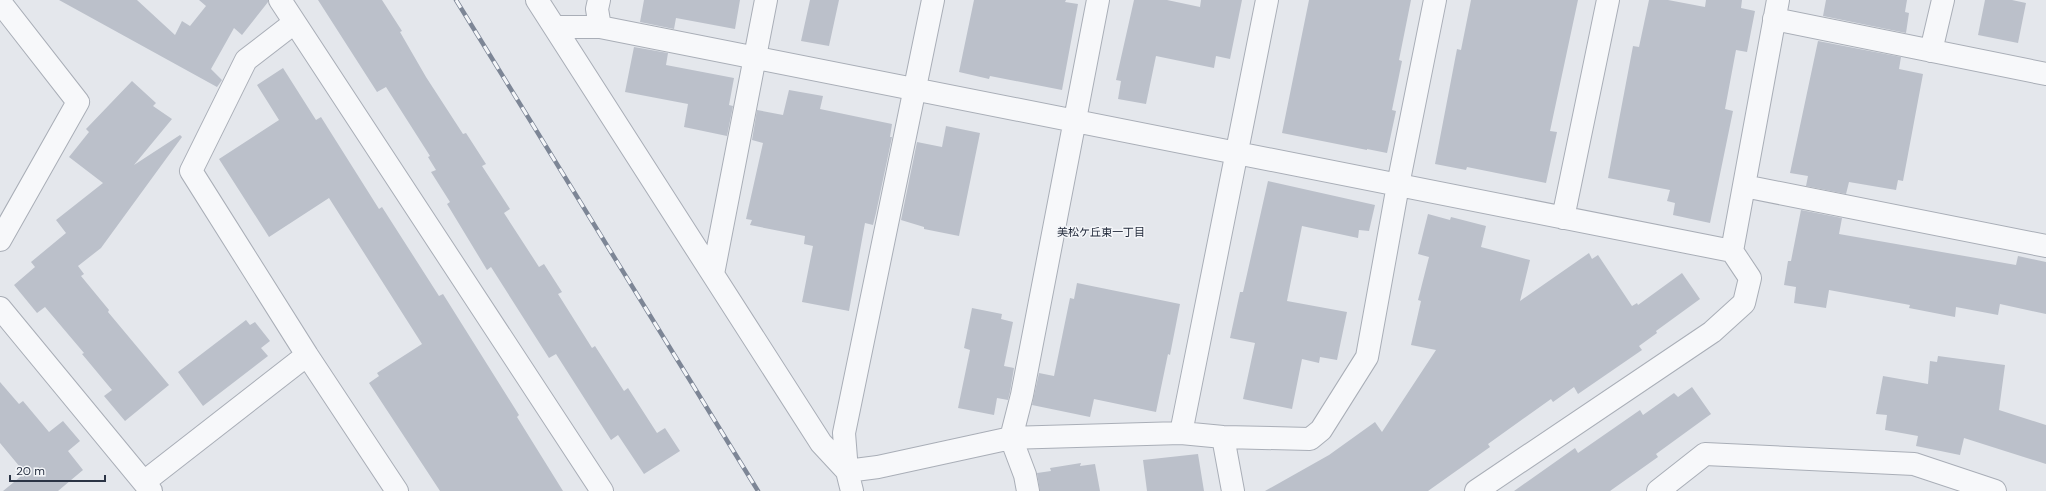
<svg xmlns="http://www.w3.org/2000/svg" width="2046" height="491" font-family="'DM Sans','Noto Sans JP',sans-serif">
<rect width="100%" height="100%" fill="#e4e7ec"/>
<path fill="#bbc0ca" d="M 59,0 L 137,0 L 175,35 L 182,21 L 190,26 L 206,6 L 199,0 L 268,0 L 268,2 L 242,35 L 234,28 L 211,69 L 222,80 L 217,87 Z
M 318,0 L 382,0 L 402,31 L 400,32 L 426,77 L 463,134 L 466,133 L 486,164 L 482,166 L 510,209 L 504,213 L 539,267 L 544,264 L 562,292 L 558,294 L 592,348 L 595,346 L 624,391 L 628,388 L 657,433 L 665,428 L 680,451 L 644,474 L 618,435 L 611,440 L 556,354 L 549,358 L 491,267 L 487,270 L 447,204 L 450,202 L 431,172 L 436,170 L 428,157 L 430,156 L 386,87 L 377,92 Z
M 644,0 L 740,0 L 735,29 L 676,18 L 674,29 L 640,22 Z
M 810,0 L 839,0 L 829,46 L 801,41 Z
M 974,0 L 1066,0 L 1065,2 L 1078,4 L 1062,90 L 990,76 L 989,79 L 959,72 Z
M 1134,0 L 1167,0 L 1200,7 L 1201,0 L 1242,0 L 1230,59 L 1216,56 L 1214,68 L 1156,56 L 1146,104 L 1118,99 L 1121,81 L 1116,80 Z
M 1309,0 L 1411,0 L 1399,60 L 1402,61 L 1392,110 L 1396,111 L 1387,153 L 1367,149 L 1367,150 L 1282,133 Z
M 1471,0 L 1578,0 L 1550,131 L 1557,132 L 1546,183 L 1467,167 L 1466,170 L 1435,164 L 1457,49 L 1461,50 Z
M 1649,0 L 1668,0 L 1705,7 L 1706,0 L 1742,0 L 1741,8 L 1755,11 L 1747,52 L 1736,50 L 1725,109 L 1733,111 L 1710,223 L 1673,215 L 1675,203 L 1667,201 L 1670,190 L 1608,178 L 1633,46 L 1639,47 Z
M 1826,0 L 1907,0 L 1905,12 L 1909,13 L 1906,33 L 1823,16 Z
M 1985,0 L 2012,0 L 2026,3 L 2018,43 L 1978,35 Z
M 1818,41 L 1901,57 L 1899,69 L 1923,74 L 1903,181 L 1898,180 L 1896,190 L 1849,182 L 1846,194 L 1806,186 L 1808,176 L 1790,173 Z
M 634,47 L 668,53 L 666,65 L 734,78 L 729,105 L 733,106 L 727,136 L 684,127 L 688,104 L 625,92 Z
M 283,68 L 316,120 L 321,117 L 379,209 L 382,207 L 439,296 L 443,294 L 519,415 L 517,417 L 563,491 L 440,491 L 369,383 L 379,376 L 377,373 L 422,344 L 329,198 L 269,237 L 219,159 L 279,120 L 257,85 Z
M 132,81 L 156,103 L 153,106 L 172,119 L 134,165 L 180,135 L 182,137 L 101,248 L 78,266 L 84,274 L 81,276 L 109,310 L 108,312 L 169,385 L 125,421 L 104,396 L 112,390 L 82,354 L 84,353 L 45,307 L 37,313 L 14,285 L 35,267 L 31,262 L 66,233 L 56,220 L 103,183 L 69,157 L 89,132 L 86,129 Z
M 789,90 L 823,96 L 820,109 L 892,124 L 890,137 L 892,137 L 876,213 L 873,225 L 865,223 L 849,311 L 802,302 L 813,246 L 804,244 L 805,236 L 750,225 L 752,220 L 746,219 L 763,143 L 752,140 L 757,110 L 783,115 Z
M 946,126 L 980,133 L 959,236 L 924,229 L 924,227 L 901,220 L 917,142 L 942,147 Z
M 1268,181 L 1375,205 L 1369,231 L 1359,230 L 1358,238 L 1302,226 L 1287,301 L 1347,312 L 1337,360 L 1320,357 L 1319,363 L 1302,359 L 1292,409 L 1243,399 L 1255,343 L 1230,338 L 1240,292 L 1243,292 Z
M 1801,210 L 1842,218 L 1839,234 L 2016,265 L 2018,256 L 2046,262 L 2046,314 L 2000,304 L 1998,315 L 1956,307 L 1955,317 L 1909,308 L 1910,305 L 1829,290 L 1826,308 L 1794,303 L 1796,287 L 1784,285 L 1788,261 L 1791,261 Z
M 1428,214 L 1450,220 L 1451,217 L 1486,226 L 1481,247 L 1530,260 L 1520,301 L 1589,253 L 1592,259 L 1598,255 L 1632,306 L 1637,303 L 1638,305 L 1682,273 L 1700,299 L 1656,331 L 1657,333 L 1639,346 L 1642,350 L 1578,394 L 1574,387 L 1553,402 L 1551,399 L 1488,444 L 1490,447 L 1428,491 L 1265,491 L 1329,455 L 1375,422 L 1382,432 L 1436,350 L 1411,345 L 1421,301 L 1418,300 L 1429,257 L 1418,254 Z
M 1077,283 L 1180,304 L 1170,355 L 1168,354 L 1156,412 L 1094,399 L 1090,417 L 1032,405 L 1039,373 L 1054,376 L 1070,298 L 1074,299 Z
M 972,308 L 1002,314 L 1001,319 L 1013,322 L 1004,366 L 1014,368 L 1010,392 L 1008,400 L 997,398 L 994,415 L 958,408 L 970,350 L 964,348 Z
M 246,320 L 250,325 L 255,322 L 270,341 L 261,348 L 268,356 L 203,406 L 178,372 Z
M 1938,356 L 2005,365 L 1999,410 L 2046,425 L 2046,464 L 1964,438 L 1960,455 L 1916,446 L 1918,436 L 1885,430 L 1887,415 L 1876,414 L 1883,376 L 1928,384 L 1930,361 L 1937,362 Z
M 0,382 L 19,404 L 23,401 L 49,432 L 63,421 L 80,441 L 68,451 L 83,470 L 58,491 L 3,491 L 25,473 L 0,443 Z
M 1692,387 L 1711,414 L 1656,454 L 1658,457 L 1610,491 L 1514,491 L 1575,448 L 1578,453 L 1640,410 L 1643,415 L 1674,393 L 1678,397 Z
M 1198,454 L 1204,491 L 1147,491 L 1143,460 Z
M 1081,463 L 1080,466 L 1095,464 L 1100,491 L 1040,491 L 1037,473 L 1051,471 L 1050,468 Z"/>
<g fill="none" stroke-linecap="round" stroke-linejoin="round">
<defs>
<path id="minor" d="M 280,0 L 602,491
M 537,0 L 821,443 L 847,471 L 878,467 L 1011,438 L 1181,433 L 1223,437 L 1310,439 L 1321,430 L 1367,357 L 1398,185 L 1435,0
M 599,0 L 597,9 L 600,27
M 0,2 L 78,102 L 0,240
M 1774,19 L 2046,74
M 294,23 L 246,60 L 191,171 L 307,355 L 397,491
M 555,27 L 600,27 L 1732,251
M 1931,51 L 1943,0
M 1744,186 L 2046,246
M 1563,218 L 1608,0
M 713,274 L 766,0
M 0,308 L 151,491
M 1181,433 L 1267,0
M 1223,437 L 1233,491
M 144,482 L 307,355
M 852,491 L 847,471 L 844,433 L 933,0
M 1028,491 L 1025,475 L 1011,438 L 1022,395 L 1098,0
M 1476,491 L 1712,332 L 1744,303 L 1750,278 L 1732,251 L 1778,0
M 1658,491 L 1705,454 L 1914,464 L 1995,491"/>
</defs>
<use href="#minor" stroke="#a9aeb7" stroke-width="24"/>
<use href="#minor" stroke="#f7f8fa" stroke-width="22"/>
<defs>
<path id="rail" d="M 456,0 L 758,491"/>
</defs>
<use href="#rail" stroke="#7d8696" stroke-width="4.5"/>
<use href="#rail" stroke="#f4f6f9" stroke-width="3" stroke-dasharray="9" stroke-linecap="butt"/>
</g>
<g text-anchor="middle" stroke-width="3" stroke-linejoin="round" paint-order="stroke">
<g font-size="11" fill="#1d2536" stroke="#f4f6f9">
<text x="1101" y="236">美松ケ丘東一丁目</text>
</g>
</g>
<path d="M10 475v6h95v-6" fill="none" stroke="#2b3445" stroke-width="2"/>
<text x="16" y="475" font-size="12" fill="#2b3445" stroke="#f4f6f9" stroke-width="3" paint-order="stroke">20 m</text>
</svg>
